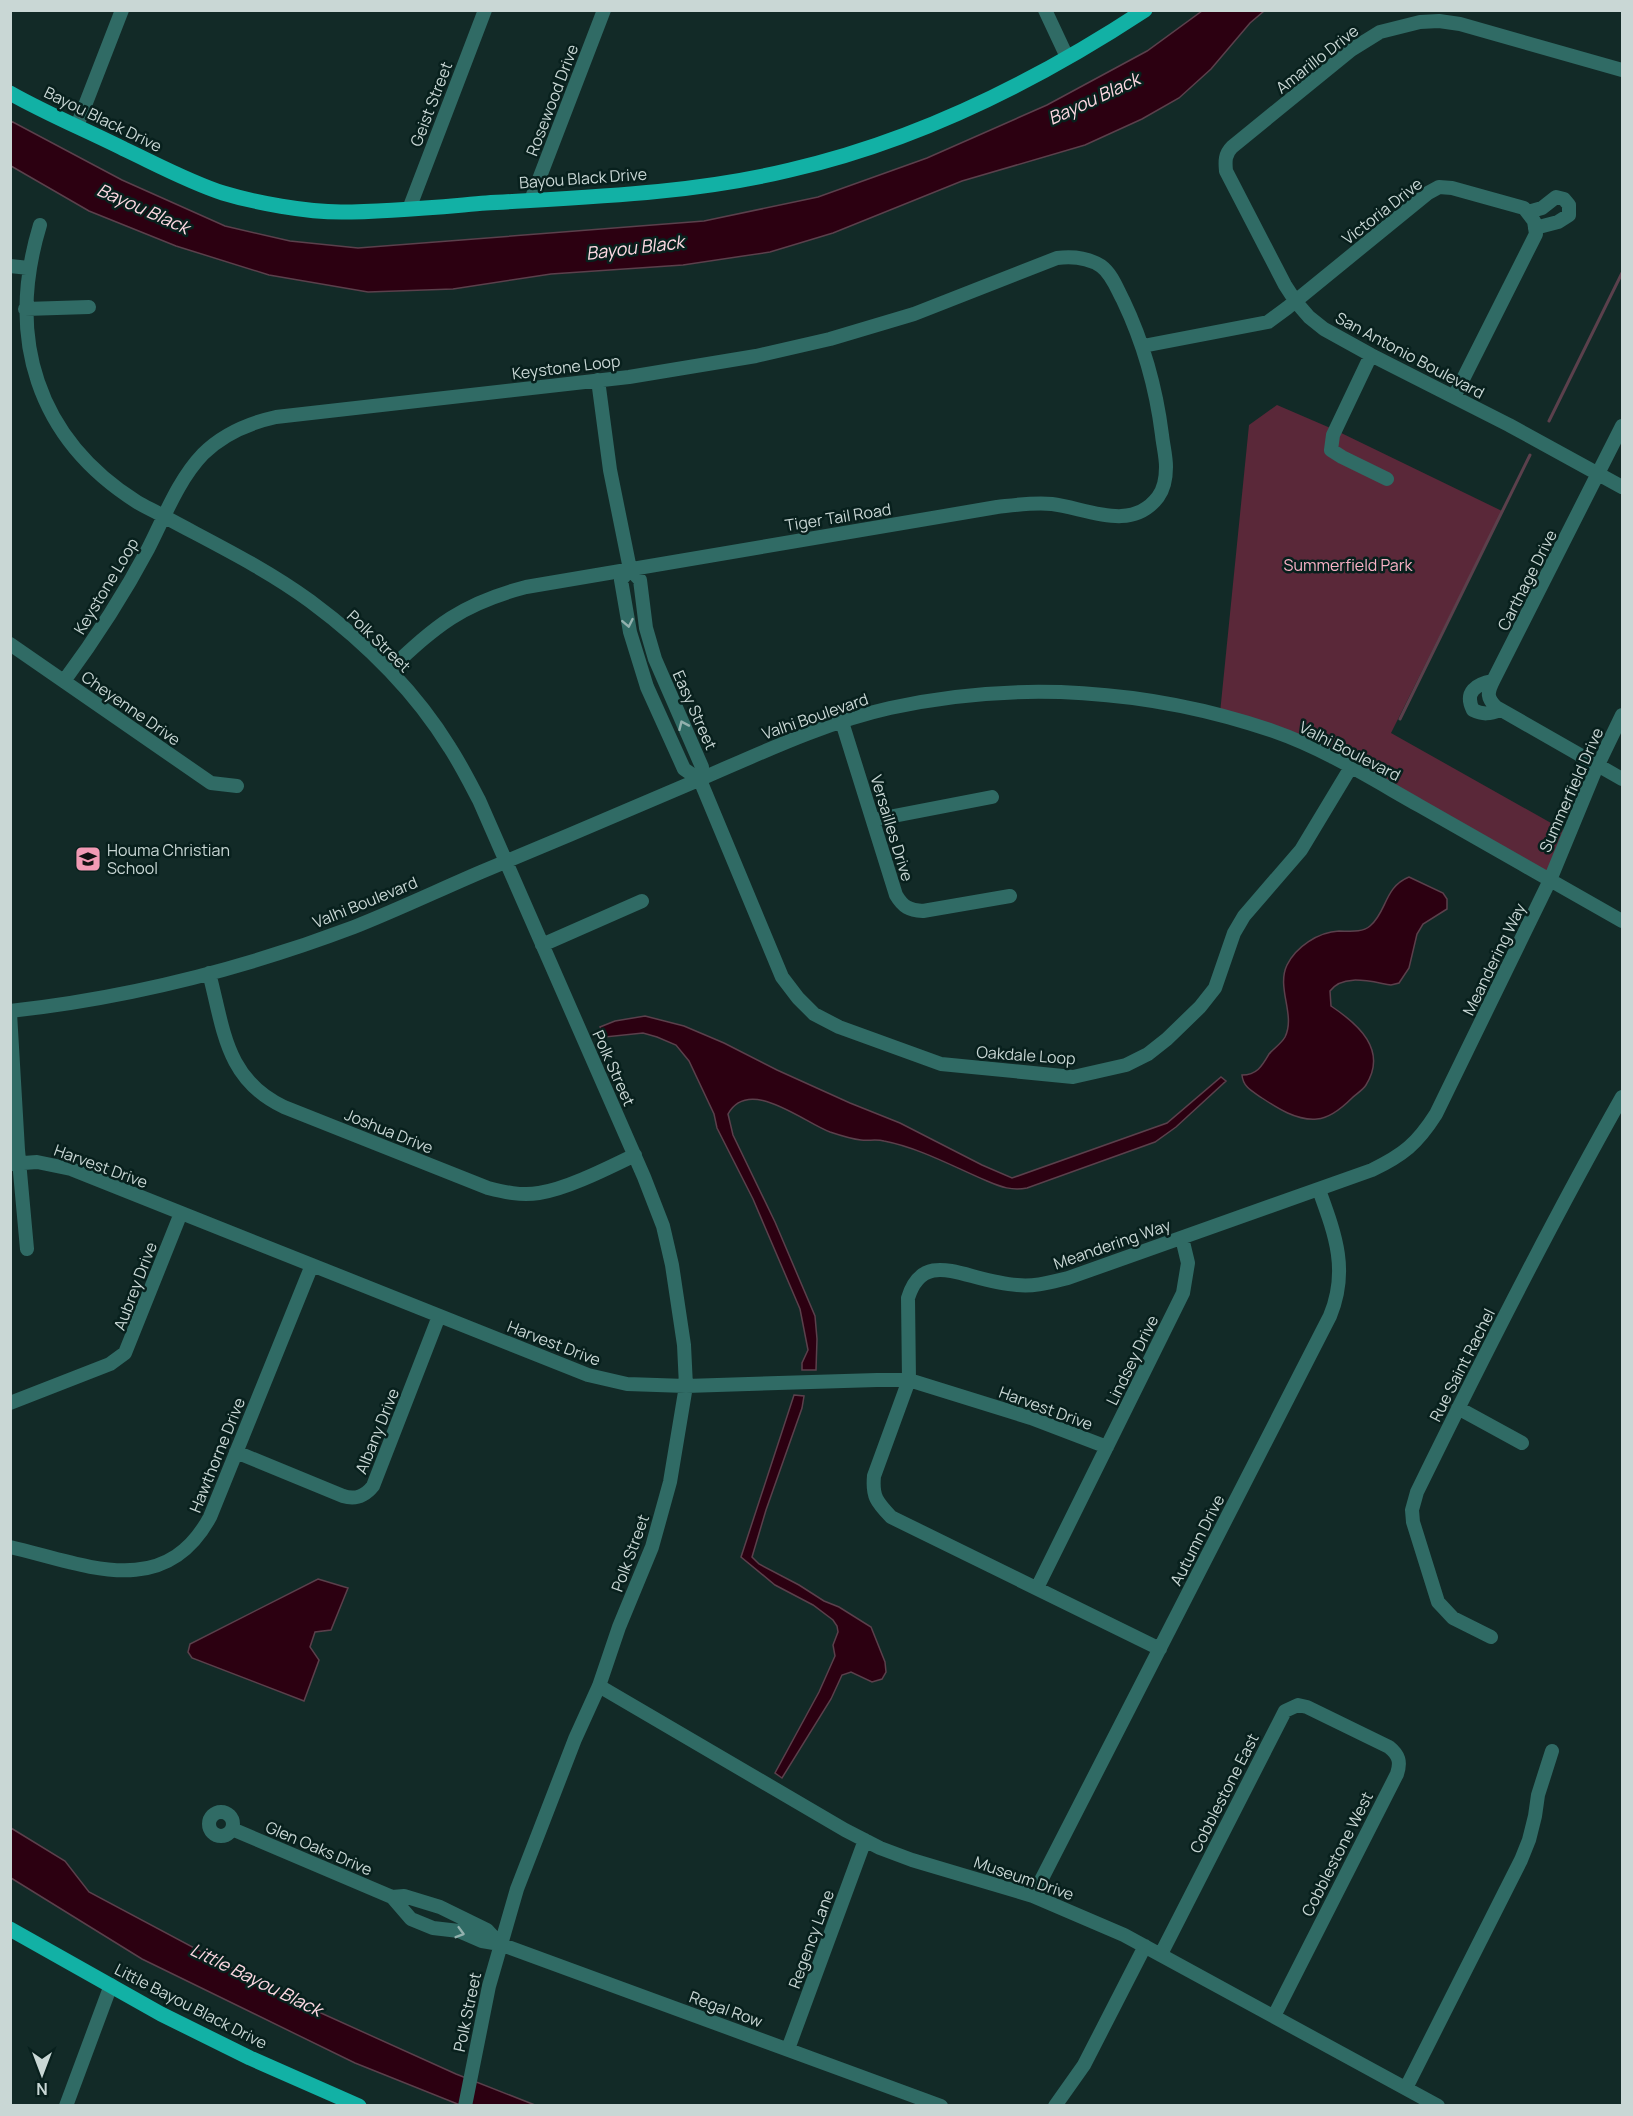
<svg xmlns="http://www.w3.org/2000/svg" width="1633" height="2116" font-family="Manrope,sans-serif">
<rect width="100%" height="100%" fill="#122a27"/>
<path fill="#5a2839" d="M 1277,405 L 1335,430 L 1502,511 L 1391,733 L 1567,832 L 1551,878 L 1369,777 L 1220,713 L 1249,425 Z"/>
<path fill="#2c0011" stroke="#5b404c" stroke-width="1.5" d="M 1202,11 L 1264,11 L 1250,23 L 1211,69 L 1179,98 L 1142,119 L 1085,145 L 962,181 L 833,233 L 770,252 L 683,265 L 551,274 L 453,289 L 368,292 L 269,275 L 176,246 L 89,211 L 11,166 L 11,121 L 122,180 L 225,226 L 290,241 L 358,248 L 704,221 L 818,197 L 927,158 L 1047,105 L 1147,51 Z
M 1409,877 L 1443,893 L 1447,899 L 1447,909 L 1423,924 L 1417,934 L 1409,968 L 1399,983 L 1391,985 C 1372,982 1343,973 1330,991 L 1331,1006 C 1358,1024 1388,1050 1366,1085 C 1363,1090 1356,1094 1352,1098 C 1343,1107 1330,1118 1317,1119 C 1297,1121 1277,1108 1262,1098 C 1252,1091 1243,1087 1242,1075 C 1257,1075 1262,1066 1269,1054 C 1274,1048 1281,1044 1285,1037 C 1296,1015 1276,988 1287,965 C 1296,947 1318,932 1339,931 C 1349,931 1362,933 1370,926 C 1387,912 1384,887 1409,877 Z
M 645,1016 L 684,1026 L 724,1043 L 777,1070 L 850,1103 L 900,1123 L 982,1165 L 1012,1178 L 1167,1123 L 1221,1077 L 1226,1081 L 1176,1127 L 1155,1142 L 1027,1188 C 1012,1191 1001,1187 987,1181 C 954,1167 920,1148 884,1141 C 877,1139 868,1141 861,1140 C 851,1139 839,1135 830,1132 C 803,1122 749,1076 728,1114 L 733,1135 L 775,1222 L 815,1316 L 817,1339 L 816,1370 L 802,1370 L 802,1363 L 808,1350 L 800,1309 L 753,1199 L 717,1128 L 714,1114 L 689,1061 L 676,1045 L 657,1037 L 643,1033 L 605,1037 L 600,1027 L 615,1021 Z
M 794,1395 L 804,1396 L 802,1408 L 766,1510 L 752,1557 L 759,1564 L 799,1585 L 824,1601 L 839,1607 L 871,1627 L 885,1662 L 886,1672 L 882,1679 L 872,1682 L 851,1672 L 842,1675 L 831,1699 L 782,1778 L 775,1773 L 819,1692 L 835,1656 L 833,1645 L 838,1632 L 837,1626 L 833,1620 L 813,1605 L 775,1585 L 741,1557 Z
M 318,1579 L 348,1588 L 331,1630 L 315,1632 L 310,1647 L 319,1660 L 304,1701 L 192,1658 L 188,1652 L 190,1644 Z
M 11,1828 L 65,1861 L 89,1892 L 290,1999 L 456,2074 L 535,2105 L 460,2105 L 355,2063 L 142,1959 L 11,1878 Z"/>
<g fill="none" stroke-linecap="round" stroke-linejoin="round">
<path stroke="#5b404c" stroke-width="3" d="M 1549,421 L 1622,273
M 1400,719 L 1530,455"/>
<path stroke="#306b65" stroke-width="14" d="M 1045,10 L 1067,57
M 1622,70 L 1460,24 L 1439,21 L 1420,22 L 1380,32 L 1351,50 L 1232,147 C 1225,154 1225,161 1226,171 L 1285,285 L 1296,302 L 1309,317 L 1324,329 L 1371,355 L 1509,425 L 1622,487
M 77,126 L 122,10
M 531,200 L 604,10
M 409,209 L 485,10
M 1528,212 L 1542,208 L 1556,197 L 1564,199 L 1569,205 L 1569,215 L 1558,222 L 1535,228
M 40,225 C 6,337 36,438 137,502 C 145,507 155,511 165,517 C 213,543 265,568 310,601 C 364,641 415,691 450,748 C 461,765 470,783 479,800 L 644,1177 L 663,1226 L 672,1265 L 684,1345 L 686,1386 L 670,1482 L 652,1547 L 619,1627 L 599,1686 L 575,1739 L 517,1889 L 489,1986 L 465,2106
M 10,266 L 29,268
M 25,309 L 89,307
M 1143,346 L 1268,322 L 1287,308 L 1428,193 L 1439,187 L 1452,188 L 1524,208 L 1534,221 L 1536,234 L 1454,397
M 1371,355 L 1333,435 L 1331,450 L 1342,457 L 1387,479
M 598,380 L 610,470 L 630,569 L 640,580 L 646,628 L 655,659 L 702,767 L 700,780 L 782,977 L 798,998 L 814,1014 L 839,1027 L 941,1064 L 1073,1077 L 1126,1065 L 1148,1054 L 1167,1039 L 1200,1007 L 1215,988 L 1234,933 L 1244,916 L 1301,850 L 1351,767
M 630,569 L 621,580 L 630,632 L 647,687 L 684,769 L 700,780
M 10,644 L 211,783 L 237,786
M 64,681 C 95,639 123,596 148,549 C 164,518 178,480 203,454 C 223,434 249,423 276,417 L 629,377 L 756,356 L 830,339 L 914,314 L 1057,258 C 1073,256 1087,257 1101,266 C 1112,274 1117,289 1123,300 C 1144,344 1156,387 1162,435 C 1163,445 1166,456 1166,467 C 1166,476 1164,489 1158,497 C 1131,533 1086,508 1052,504 C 1034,502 1015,505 997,507 L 526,587 C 461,604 437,625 389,670
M 1493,681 C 1487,693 1487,698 1496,707 L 1622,779
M 1501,710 C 1490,714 1483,715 1473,710 C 1464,692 1476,684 1493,681 L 1622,426
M 842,722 L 896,895 C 903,907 909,910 923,911 L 1010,896
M 873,820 L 992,797
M 542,945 L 642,901
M 209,973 C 224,1029 225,1079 284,1107 L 488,1188 C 504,1192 521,1196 539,1193 C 567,1189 608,1168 635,1155
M 10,1011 C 128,998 243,969 354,927 C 397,910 439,890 481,872 C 553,842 624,812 696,781 C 759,754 823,723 890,708 C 1017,680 1150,689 1273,731 C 1325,749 1372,779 1420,806 C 1487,844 1555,883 1622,921
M 10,1013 L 18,1150 L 27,1249
M 10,1164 L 37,1162 L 71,1169 L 588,1375 L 627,1384 L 686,1386 L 877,1380 L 909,1380 L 1031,1418 L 1107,1447
M 10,1403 L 110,1364 L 125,1353 L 181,1213
M 1458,1408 L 1522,1443
M 236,1452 L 343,1496 C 356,1500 365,1496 373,1486 L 439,1316
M 10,1547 C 84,1564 164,1602 210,1517 L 312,1265
M 1037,1588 L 1183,1293 L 1188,1263 L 1182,1238
M 1491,1637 L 1453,1618 L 1438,1602 L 1413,1522 L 1412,1510 L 1417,1492 C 1482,1359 1549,1226 1622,1097
M 1160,1649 L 891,1517 C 877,1502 872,1497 874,1476 L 909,1380 L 908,1298 C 919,1262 943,1268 972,1276 C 987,1280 1002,1284 1017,1285 C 1035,1287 1051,1282 1068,1278 L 1372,1170 C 1403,1155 1417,1144 1436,1114 L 1550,880 L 1595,771 L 1622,715
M 599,1686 L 845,1830 L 880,1848 L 912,1860 L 1033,1896 L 1124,1935 L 1438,2106
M209 1824a12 12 0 1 1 24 0a12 12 0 1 1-24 0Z
M 232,1829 L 392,1897 L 404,1896 L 440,1907 L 487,1930 L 500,1944
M 1033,1896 L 1330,1316 C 1349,1270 1335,1234 1319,1190
M 392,1897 L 411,1919 L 433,1928 L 459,1931 L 482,1941 L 500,1944 L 941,2106
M 1161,1954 L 1285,1711 L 1298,1705 L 1307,1707 L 1389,1747 C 1399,1755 1401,1762 1397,1774 L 1274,2016
M 788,2049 L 865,1840
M 1406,2088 L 1521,1860 L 1529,1840 L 1535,1816 L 1538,1795 L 1552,1751
M 66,2106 L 111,1985
M 1055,2106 L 1084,2065 L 1145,1946"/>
<path stroke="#12b1a5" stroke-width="15" d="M 10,93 C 47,114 86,130 124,149 C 156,164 189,182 223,193 C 256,203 306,212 341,212 C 389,212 438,207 486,203 C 587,197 691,194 790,170 C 917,141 1037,81 1145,10
M 10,1929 L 161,2014 L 250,2058 L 359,2106"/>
</g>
<defs><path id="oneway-chevron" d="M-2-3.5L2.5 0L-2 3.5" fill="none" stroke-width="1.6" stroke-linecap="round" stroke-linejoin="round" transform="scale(1.5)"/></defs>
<g stroke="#93b1ae">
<use href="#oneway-chevron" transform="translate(628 623) rotate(79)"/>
<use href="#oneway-chevron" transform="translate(683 725) rotate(-114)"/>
<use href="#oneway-chevron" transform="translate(460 1933) rotate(16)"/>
</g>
<defs>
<symbol id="school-square" viewBox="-11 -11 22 22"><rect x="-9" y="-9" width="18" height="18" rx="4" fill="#f19ab4" stroke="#08201d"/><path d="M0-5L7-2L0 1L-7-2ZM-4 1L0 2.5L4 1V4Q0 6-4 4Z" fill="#111"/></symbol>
</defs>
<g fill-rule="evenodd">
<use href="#school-square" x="73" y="844" width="30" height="30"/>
</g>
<g text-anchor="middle" stroke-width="5" stroke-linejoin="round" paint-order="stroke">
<g font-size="16" fill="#c9d7d5" stroke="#08201d">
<text transform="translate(1317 59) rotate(-38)" y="6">Amarillo Drive</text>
<text transform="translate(552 100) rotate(-69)" y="6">Rosewood Drive</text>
<text transform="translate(431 104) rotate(-69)" y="6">Geist Street</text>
<text transform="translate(103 119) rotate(26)" y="6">Bayou Black Drive</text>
<text transform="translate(583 178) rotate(-4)" y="6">Bayou Black Drive</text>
<text transform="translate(1382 211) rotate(-38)" y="6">Victoria Drive</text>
<text transform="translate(1410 355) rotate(28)" y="6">San Antonio Boulevard</text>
<text transform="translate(566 367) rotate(-7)" y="6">Keystone Loop</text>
<text transform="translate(838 517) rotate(-9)" y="6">Tiger Tail Road</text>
<text transform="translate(1527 580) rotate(-63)" y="6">Carthage Drive</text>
<text transform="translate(106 586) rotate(-59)" y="6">Keystone Loop</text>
<text transform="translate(379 641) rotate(44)" y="6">Polk Street</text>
<text transform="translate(131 708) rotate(35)" y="6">Cheyenne Drive</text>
<text transform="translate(695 710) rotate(66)" y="6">Easy Street</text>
<text transform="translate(815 716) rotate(-19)" y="6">Valhi Boulevard</text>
<text transform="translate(1350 751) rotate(27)" y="6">Valhi Boulevard</text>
<text transform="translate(1571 790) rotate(-66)" y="6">Summerfield Drive</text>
<text transform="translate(892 828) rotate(73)" y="6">Versailles Drive</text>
<text transform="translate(365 902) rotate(-22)" y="6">Valhi Boulevard</text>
<text transform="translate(1494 959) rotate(-64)" y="6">Meandering Way</text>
<text transform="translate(1026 1055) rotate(4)" y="6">Oakdale Loop</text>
<text transform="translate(614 1068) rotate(66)" y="6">Polk Street</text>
<text transform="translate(389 1131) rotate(22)" y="6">Joshua Drive</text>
<text transform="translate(101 1166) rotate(20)" y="6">Harvest Drive</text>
<text transform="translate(1112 1244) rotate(-19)" y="6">Meandering Way</text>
<text transform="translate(135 1286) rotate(-69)" y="6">Aubrey Drive</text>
<text transform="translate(554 1343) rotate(21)" y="6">Harvest Drive</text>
<text transform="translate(1132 1360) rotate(-64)" y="6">Lindsey Drive</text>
<text transform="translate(1462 1365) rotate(-63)" y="6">Rue Saint Rachel</text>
<text transform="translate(1046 1408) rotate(20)" y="6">Harvest Drive</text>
<text transform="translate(377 1431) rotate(-68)" y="6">Albany Drive</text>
<text transform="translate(217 1455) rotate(-68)" y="6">Hawthorne Drive</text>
<text transform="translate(1197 1540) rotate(-63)" y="6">Autumn Drive</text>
<text transform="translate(630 1553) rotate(-70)" y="6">Polk Street</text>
<text transform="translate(1224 1793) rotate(-63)" y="6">Cobblestone East</text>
<text transform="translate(319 1848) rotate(23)" y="6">Glen Oaks Drive</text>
<text transform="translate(1337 1854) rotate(-63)" y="6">Cobblestone West</text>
<text transform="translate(1024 1878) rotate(19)" y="6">Museum Drive</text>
<text transform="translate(811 1939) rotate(-70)" y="6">Regency Lane</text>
<text transform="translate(191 2006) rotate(27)" y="6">Little Bayou Black Drive</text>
<text transform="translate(726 2009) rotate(20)" y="6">Regal Row</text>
<text transform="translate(467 2012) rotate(-78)" y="6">Polk Street</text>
</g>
<g font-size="16" fill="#f9b1c6" stroke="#08201d">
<text x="1348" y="571">Summerfield Park</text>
</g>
<g font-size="16" fill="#c9d7d5" stroke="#08201d" text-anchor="start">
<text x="107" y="856">Houma Christian<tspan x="107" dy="18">School</tspan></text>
</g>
<g font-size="18" font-style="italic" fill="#fed9e3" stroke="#08201d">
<text transform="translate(1094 99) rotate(-25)" y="6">Bayou Black</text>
<text transform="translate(143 209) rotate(24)" y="6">Bayou Black</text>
<text transform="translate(635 248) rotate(-7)" y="6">Bayou Black</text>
<text transform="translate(256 1980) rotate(26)" y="6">Little Bayou Black</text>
</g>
</g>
<rect width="1633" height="2116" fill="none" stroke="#c9d7d5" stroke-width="24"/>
<g transform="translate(42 2074) rotate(180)" stroke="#08201d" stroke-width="4.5" paint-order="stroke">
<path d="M0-4.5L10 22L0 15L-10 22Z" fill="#c9d7d5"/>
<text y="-9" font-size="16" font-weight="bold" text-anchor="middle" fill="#c9d7d5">N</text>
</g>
</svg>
